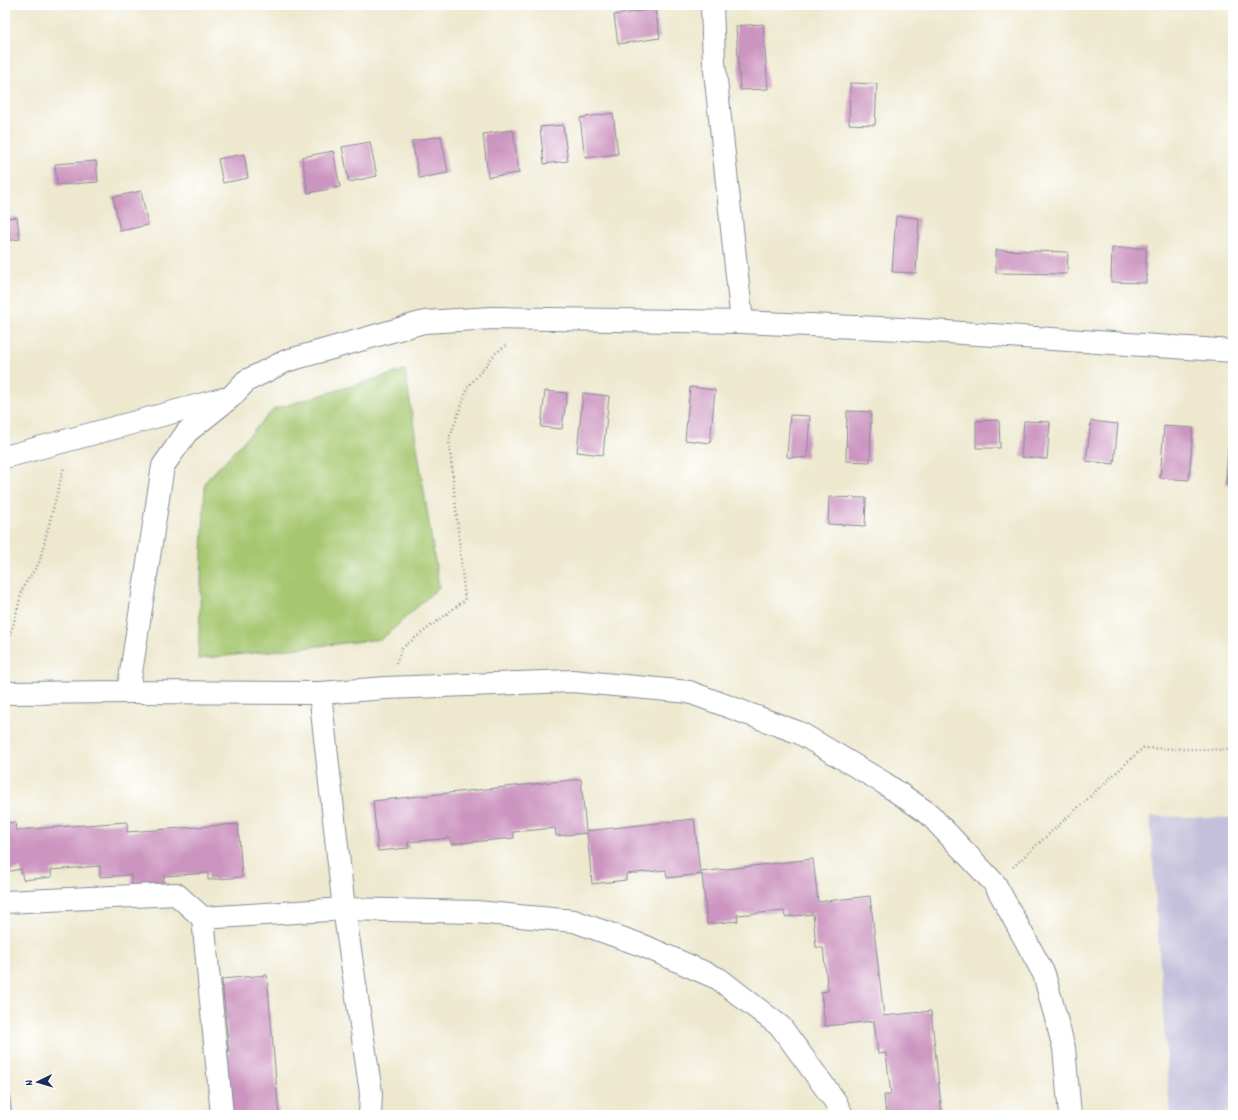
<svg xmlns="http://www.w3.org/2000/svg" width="1238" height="1120" font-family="Dekko,sans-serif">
<rect width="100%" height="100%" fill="#fff"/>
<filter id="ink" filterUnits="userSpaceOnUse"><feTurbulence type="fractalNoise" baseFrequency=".025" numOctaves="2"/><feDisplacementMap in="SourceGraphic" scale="8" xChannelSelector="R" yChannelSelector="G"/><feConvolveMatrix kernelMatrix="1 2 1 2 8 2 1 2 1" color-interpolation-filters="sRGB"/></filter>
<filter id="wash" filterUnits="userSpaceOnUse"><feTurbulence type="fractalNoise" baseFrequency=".012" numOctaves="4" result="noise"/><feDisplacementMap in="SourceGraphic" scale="16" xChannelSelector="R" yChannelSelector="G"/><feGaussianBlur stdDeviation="0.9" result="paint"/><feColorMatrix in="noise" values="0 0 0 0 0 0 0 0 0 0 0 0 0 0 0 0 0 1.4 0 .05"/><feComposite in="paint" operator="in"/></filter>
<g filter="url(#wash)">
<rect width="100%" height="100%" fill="#ede8ce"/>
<path fill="#c4c0db" d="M 1150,816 L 1233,818 L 1233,1115 L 1170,1115 Z"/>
<path fill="#a6c76f" stroke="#607b66" d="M 405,370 L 439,587 L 382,639 L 198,659 L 205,482 L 274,409 Z"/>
<g id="blocks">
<path fill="#cc94c0" d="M 655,9 L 660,38 L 618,44 L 614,15 Z
M 763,24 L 768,89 L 740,90 L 736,26 Z
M 850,83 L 877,84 L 875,125 L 849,124 Z
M 613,113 L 618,154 L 585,158 L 580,118 Z
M 563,125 L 568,161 L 544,164 L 540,127 Z
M 513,130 L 519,173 L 488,177 L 483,134 Z
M 441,136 L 448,173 L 419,178 L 412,141 Z
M 370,142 L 377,176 L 349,182 L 342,147 Z
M 333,151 L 340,187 L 308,193 L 302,157 Z
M 244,154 L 248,178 L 223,183 L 218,159 Z
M 96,161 L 98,182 L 57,185 L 55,164 Z
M 141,191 L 148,225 L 120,231 L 113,197 Z
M 896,216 L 919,218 L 916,273 L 892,272 Z
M 17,217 L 20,239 L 5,241 L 5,218 Z
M 1112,248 L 1146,248 L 1146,283 L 1111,282 Z
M 996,250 L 1068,252 L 1067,274 L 996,273 Z
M 690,387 L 715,390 L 710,443 L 685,440 Z
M 545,391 L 567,393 L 562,429 L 541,427 Z
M 583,393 L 609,396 L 603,455 L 577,452 Z
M 847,411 L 871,412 L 870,462 L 846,461 Z
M 790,415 L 810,416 L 807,458 L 787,457 Z
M 999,420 L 1000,448 L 976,448 L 976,421 Z
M 1024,421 L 1050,422 L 1047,459 L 1021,457 Z
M 1091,421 L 1118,424 L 1114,464 L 1086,461 Z
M 1164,426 L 1193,428 L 1189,480 L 1160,478 Z
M 1229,434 L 1233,434 L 1233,484 L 1226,484 Z
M 829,497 L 866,498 L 865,526 L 828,524 Z
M 581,779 L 586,831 L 694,819 L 700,872 L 813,859 L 818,902 L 870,896 L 884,1016 L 931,1011 L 942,1115 L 886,1115 L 884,1095 L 891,1095 L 886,1053 L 878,1054 L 874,1021 L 825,1026 L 821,992 L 828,991 L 823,948 L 816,947 L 813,914 L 785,917 L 784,911 L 737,915 L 738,921 L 707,924 L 702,874 L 667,878 L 666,870 L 626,874 L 626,880 L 592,884 L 587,833 L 556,836 L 555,828 L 513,832 L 514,838 L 451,844 L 450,838 L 408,842 L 409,848 L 378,851 L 373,801 Z
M 15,822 L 16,830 L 127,822 L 127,832 L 238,824 L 242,877 L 208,880 L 208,873 L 164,876 L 164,885 L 132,888 L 131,875 L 100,877 L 100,866 L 51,870 L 52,877 L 23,880 L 21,869 L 5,872 L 5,823 Z
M 267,975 L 279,1115 L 227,1115 L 221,1054 L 229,1053 L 222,979 Z
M 8,1086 L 12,1115 L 5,1115 L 5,1087 Z"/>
</g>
</g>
<g filter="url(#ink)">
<use href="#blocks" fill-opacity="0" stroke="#848c96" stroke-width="1"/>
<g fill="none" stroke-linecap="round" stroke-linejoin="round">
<defs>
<path id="minor" d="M 712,5 L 714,62 L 742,322
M 5,457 L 222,399
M 128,692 L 163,466 L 187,432 L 231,397 L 246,381 L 286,361 L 424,322 L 492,318 L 742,322 L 902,329 L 1233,351
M 5,693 L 128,692 L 320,693 L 386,688 L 572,681 L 689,692 L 800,733 L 884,783 L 929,814 L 995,884 L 1044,974 L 1064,1048 L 1070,1115
M 320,693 L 344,909 L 371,1093 L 370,1115
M 5,902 L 176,894 L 203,918 L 344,909 L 476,912 L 574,921 L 644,946 L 719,979 L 781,1027 L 835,1101 L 842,1115
M 203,918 L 222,1115"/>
</defs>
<use href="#minor" stroke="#848c96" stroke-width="24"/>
<path stroke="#848c96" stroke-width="2.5" stroke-dasharray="1 3" stroke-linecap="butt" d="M 5,647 L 13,626 L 23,587 L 39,563 L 64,467
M 396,663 L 402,648 L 465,600 L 449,439 L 468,387 L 496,353 L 508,344
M 1013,867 L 1143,748 L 1233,750"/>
<use href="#minor" stroke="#fff" stroke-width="22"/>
</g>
</g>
<rect width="1238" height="1120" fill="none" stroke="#fff" stroke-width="20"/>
<g transform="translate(38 1082) rotate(265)" stroke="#ffffff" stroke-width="3" paint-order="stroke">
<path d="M0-3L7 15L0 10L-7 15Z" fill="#1b2f5e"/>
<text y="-6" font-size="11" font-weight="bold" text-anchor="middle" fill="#1b2f5e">N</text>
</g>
</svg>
